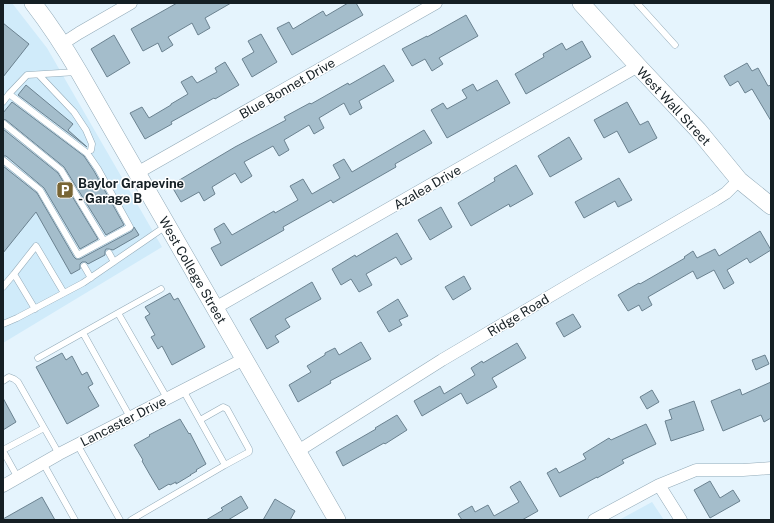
<svg xmlns="http://www.w3.org/2000/svg" width="774" height="523" font-family="'Public Sans',sans-serif">
<rect width="100%" height="100%" fill="#e5f4fd"/>
<path fill="#d0ebfa" d="M 3,3 L 12,3 L 47,48 L 162,247 L 3,343 Z
M 652,502 L 664,520 L 619,520 Z"/>
<path fill="#a4bdcb" stroke="#6b8290" d="M 177,3 L 231,3 L 205,18 L 210,28 L 198,35 L 192,23 L 168,37 L 173,45 L 162,52 L 158,43 L 143,51 L 131,29 Z
M 348,3 L 356,3 L 363,15 L 292,55 L 277,28 L 289,22 L 293,29 L 323,11 L 326,16 Z
M 466,15 L 478,36 L 439,58 L 443,64 L 432,71 L 425,59 L 412,66 L 402,49 L 427,36 L 427,37 Z
M 3,23 L 29,44 L 3,77 Z
M 261,34 L 277,62 L 252,77 L 242,59 L 254,52 L 248,41 Z
M 114,35 L 130,63 L 107,77 L 91,49 Z
M 582,41 L 591,57 L 526,94 L 515,74 L 544,57 L 543,54 L 562,43 L 566,50 Z
M 225,62 L 239,85 L 215,99 L 214,98 L 171,122 L 172,124 L 145,139 L 130,113 L 142,107 L 149,118 L 171,105 L 171,104 L 188,94 L 181,82 L 192,76 L 197,83 L 217,72 L 215,68 Z
M 747,63 L 752,71 L 758,68 L 768,86 L 771,85 L 771,121 L 752,89 L 745,93 L 738,81 L 730,86 L 724,76 Z
M 384,65 L 394,81 L 359,101 L 362,108 L 350,115 L 344,103 L 319,118 L 324,128 L 314,134 L 309,125 L 284,140 L 289,150 L 279,156 L 273,146 L 244,162 L 252,176 L 241,183 L 235,173 L 212,187 L 215,194 L 204,201 L 199,192 L 181,202 L 171,185 L 235,147 L 286,120 L 284,117 L 310,103 L 311,104 L 348,83 L 349,85 Z
M 497,80 L 510,103 L 447,138 L 431,110 L 443,103 L 447,109 L 467,98 L 462,90 L 473,84 L 477,91 Z
M 26,85 L 73,124 L 68,130 L 87,147 L 18,95 Z
M 12,102 L 84,156 L 94,171 L 124,225 L 106,235 L 64,167 L 6,120 L 3,119 L 3,113 Z
M 627,102 L 640,125 L 648,121 L 657,138 L 629,153 L 617,131 L 604,138 L 594,120 Z
M 3,129 L 58,173 L 98,239 L 80,249 L 44,188 L 6,156 L 3,156 Z
M 424,130 L 432,143 L 395,164 L 396,167 L 333,203 L 331,200 L 283,227 L 284,230 L 221,266 L 211,248 L 221,243 L 214,229 L 224,223 L 232,235 L 274,211 L 275,213 L 298,200 L 290,186 L 303,179 L 312,194 L 340,178 L 333,165 L 344,159 L 352,172 Z
M 569,137 L 582,159 L 550,177 L 538,156 Z
M 516,165 L 533,194 L 510,207 L 509,204 L 471,226 L 458,203 L 495,181 L 494,178 Z
M 3,166 L 37,193 L 74,257 L 76,259 L 80,259 L 132,231 L 134,227 L 139,235 L 113,250 L 109,249 L 106,249 L 105,251 L 105,255 L 88,264 L 86,262 L 82,262 L 80,264 L 80,269 L 71,274 L 36,212 L 3,253 Z
M 619,178 L 632,200 L 618,207 L 615,201 L 584,218 L 575,202 Z
M 441,207 L 452,227 L 430,240 L 418,220 Z
M 760,231 L 771,250 L 750,263 L 747,258 L 727,270 L 734,283 L 724,289 L 714,270 L 697,279 L 693,271 L 648,297 L 652,305 L 642,311 L 639,305 L 628,311 L 618,295 L 639,283 L 640,284 L 685,258 L 684,257 L 693,251 L 697,258 L 715,249 L 719,256 Z
M 397,233 L 412,259 L 401,265 L 396,257 L 366,274 L 372,285 L 359,292 L 351,279 L 341,285 L 332,269 L 355,255 L 356,257 Z
M 464,276 L 471,289 L 453,300 L 445,287 Z
M 312,282 L 321,299 L 285,319 L 290,327 L 275,336 L 279,342 L 267,349 L 250,319 Z
M 170,293 L 174,300 L 178,298 L 205,347 L 172,365 L 162,346 L 158,349 L 151,337 L 155,335 L 145,317 L 150,314 L 145,307 Z
M 398,299 L 408,316 L 399,320 L 402,325 L 389,332 L 377,312 Z
M 573,314 L 581,327 L 564,337 L 556,323 Z
M 361,342 L 371,359 L 330,381 L 331,383 L 298,402 L 289,385 L 311,372 L 307,366 L 325,355 L 325,353 L 335,348 L 339,355 Z
M 517,343 L 526,358 L 492,378 L 497,387 L 467,404 L 461,393 L 422,416 L 414,401 L 440,386 L 444,394 L 475,375 L 471,368 L 482,361 L 483,363 Z
M 62,353 L 66,360 L 72,356 L 82,375 L 87,372 L 93,384 L 88,387 L 99,406 L 67,424 L 36,367 Z
M 765,355 L 769,364 L 756,370 L 752,360 Z
M 771,382 L 771,418 L 764,422 L 761,415 L 723,431 L 711,401 L 740,389 L 742,395 Z
M 652,390 L 659,402 L 647,409 L 640,397 Z
M 3,398 L 16,422 L 3,430 Z
M 694,401 L 704,430 L 671,441 L 665,421 L 672,419 L 669,410 Z
M 397,415 L 407,430 L 385,444 L 384,443 L 343,466 L 336,452 L 376,429 L 375,428 Z
M 180,419 L 189,434 L 190,433 L 206,464 L 196,470 L 197,471 L 190,475 L 191,475 L 176,484 L 176,482 L 170,485 L 169,484 L 159,490 L 150,475 L 142,461 L 143,460 L 134,445 L 150,436 L 149,435 Z
M 646,424 L 656,444 L 622,460 L 624,463 L 597,478 L 597,477 L 560,497 L 547,473 L 556,468 L 559,473 L 586,459 L 583,454 L 609,438 L 611,440 Z
M 520,481 L 538,511 L 522,520 L 461,520 L 462,520 L 458,514 L 472,506 L 475,512 L 488,505 L 494,516 L 519,502 L 510,487 Z
M 710,481 L 720,498 L 733,490 L 740,501 L 710,518 L 694,490 Z
M 241,496 L 248,508 L 228,520 L 206,520 L 223,510 L 221,508 Z
M 42,497 L 55,520 L 3,520 L 3,519 Z
M 275,499 L 295,511 L 290,520 L 263,520 Z"/>
<g fill="none" stroke-linecap="round" stroke-linejoin="round">
<defs>
<path id="lane" d="M 637,3 L 675,45
M 39,75 L 74,112 L 86,130 L 92,144 L 91,150
M 9,94 L 27,75 L 77,72
M 3,102 L 9,94 L 87,153 L 98,169 L 130,227 L 78,255 L 40,190 L 3,160
M 3,123 L 61,170 L 104,241
M 109,253 L 114,262
M 84,266 L 91,278
M 3,287 L 14,274
M 161,289 L 118,313 L 167,398
M 35,309 L 14,274 L 36,246 L 64,293
M 3,324 L 17,318 L 83,283 L 134,248 L 166,226
M 83,333 L 130,417
M 38,358 L 118,313
M 3,381 L 9,377 L 14,379 L 18,382 L 59,454
M 200,420 L 223,407 L 227,409 L 249,449 L 249,452 L 225,465
M 77,444 L 120,520
M 3,450 L 44,428
M 3,451 L 18,478
M 43,463 L 75,520
M 131,520 L 225,465 L 183,390"/>
<path id="street" d="M 62,44 L 79,33 L 131,3
M 137,173 L 436,3
M 215,308 L 638,66
M 298,451 L 442,360 L 584,276 L 715,200 L 726,193 L 739,180
M 659,485 L 681,520
M 3,486 L 59,454 L 244,359
M 594,520 L 659,485 L 696,470 L 743,470 L 771,468"/>
<path id="secondary" d="M 33,3 C 50,25 65,48 79,72 L 337,520
M 581,3 L 638,66 L 698,130 L 739,180 L 771,206"/>
</defs>
<use href="#lane" stroke="#92aab8" stroke-width="7"/>
<use href="#street" stroke="#92aab8" stroke-width="13"/>
<use href="#secondary" stroke="#92aab8" stroke-width="18"/>
<use href="#lane" stroke="#fff" stroke-width="6"/>
<use href="#street" stroke="#fff" stroke-width="12"/>
<use href="#secondary" stroke="#fff" stroke-width="17"/>
</g>
<defs>
<symbol id="parking-square" viewBox="-11 -11 22 22"><rect x="-9" y="-9" width="18" height="18" rx="4" fill="#786534" stroke="#fff"/><path d="M-3.5-5.5H1a3.5 3.5 0 0 1 0 7H-1V5.5H-3.5ZM-1-3.4V-.6H.8a1.4 1.4 0 0 0 0-2.8Z" fill="#fff"/></symbol>
</defs>
<g fill-rule="evenodd">
<use href="#parking-square" x="55" y="180" width="20" height="20"/>
</g>
<g text-anchor="middle" stroke-width="3" stroke-linejoin="round" paint-order="stroke">
<g font-size="13" fill="#151f24" stroke="#fff">
<text transform="translate(287 88) rotate(-30)" y="5">Blue Bonnet Drive</text>
<text transform="translate(674 106) rotate(47)" y="5">West Wall Street</text>
<text transform="translate(427 187) rotate(-30)" y="5">Azalea Drive</text>
<text transform="translate(193 270) rotate(60)" y="5">West College Street</text>
<text transform="translate(518 315) rotate(-31)" y="5">Ridge Road</text>
<text transform="translate(123 421) rotate(-27)" y="5">Lancaster Drive</text>
</g>
<g font-size="13" font-weight="bold" fill="#151f24" stroke="#fff" text-anchor="start">
<text x="78" y="188">Baylor Grapevine<tspan x="78" dy="15">- Garage B</tspan></text>
</g>
</g>
<rect width="774" height="523" fill="none" stroke="#151f24" stroke-width="8"/>
</svg>
